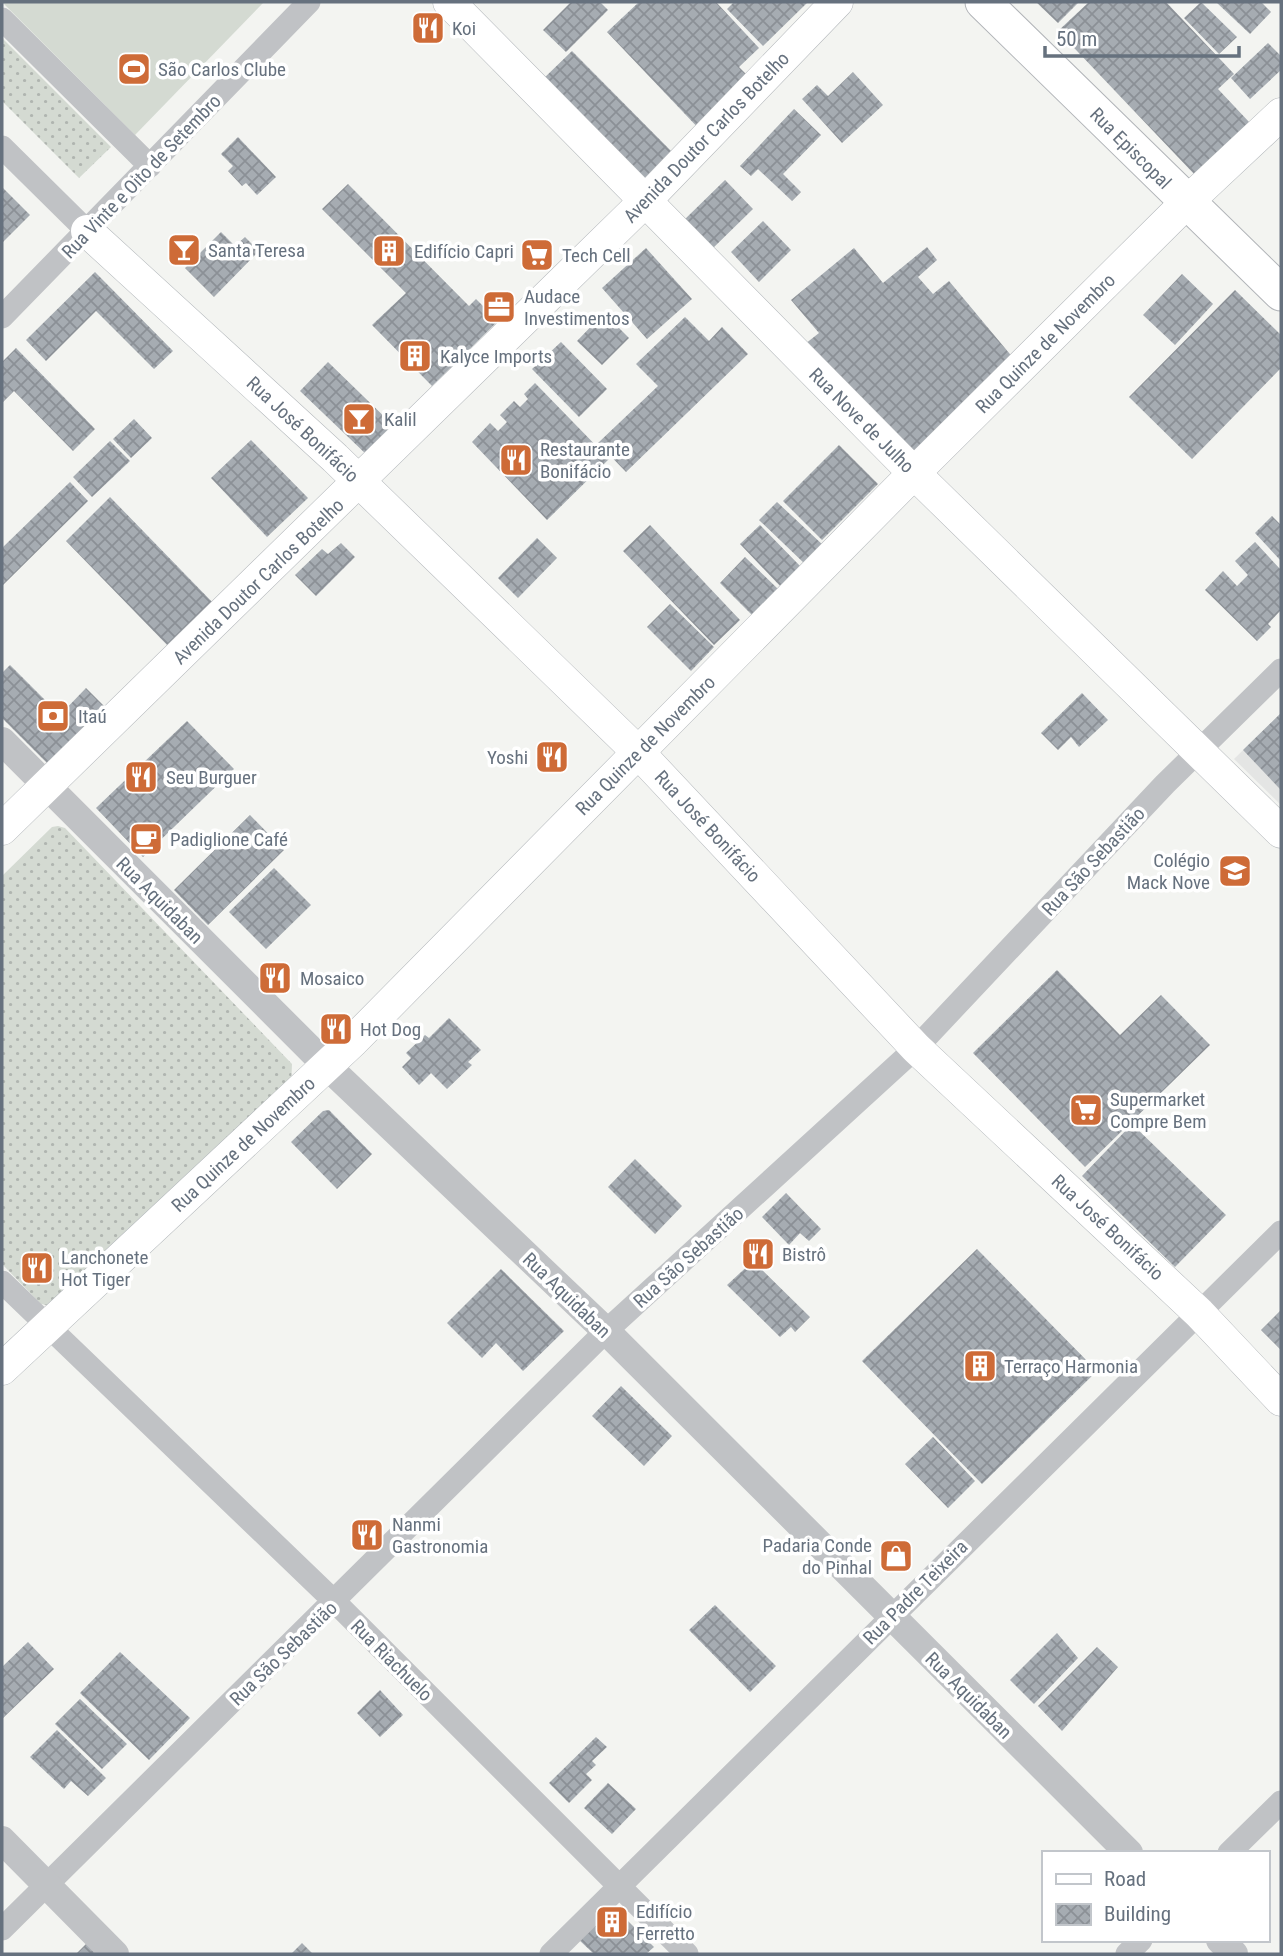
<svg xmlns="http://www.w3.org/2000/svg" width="1283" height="1956" font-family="'Roboto Condensed',sans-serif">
<defs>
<pattern id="grass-dots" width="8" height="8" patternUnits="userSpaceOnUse" patternTransform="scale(1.75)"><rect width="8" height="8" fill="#d4dad2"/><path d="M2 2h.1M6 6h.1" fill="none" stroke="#b0b5b0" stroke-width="1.8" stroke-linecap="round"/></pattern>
<pattern id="building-cross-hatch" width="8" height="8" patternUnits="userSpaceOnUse" patternTransform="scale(1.75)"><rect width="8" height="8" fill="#a6acb2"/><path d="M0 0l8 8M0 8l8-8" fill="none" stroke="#8b9096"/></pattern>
</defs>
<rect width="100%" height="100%" fill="#f3f4f1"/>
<path fill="#e4e5e4" d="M 1281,713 L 1281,805 L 1234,759 Z"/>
<path fill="url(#grass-dots)" d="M 2,38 L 111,147 L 79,178 L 2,101 Z
M 58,826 L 65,828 L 292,1064 L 291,1086 L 58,1307 L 41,1304 L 2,1264 L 2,876 L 52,827 Z"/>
<path fill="#d4dad2" d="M 2,2 L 264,2 L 135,135 Z"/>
<path fill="url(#building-cross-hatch)" d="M 571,2 L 600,2 L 608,10 L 566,52 L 543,30 Z
M 639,2 L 716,2 L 759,48 L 739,67 L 751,79 L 703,133 L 607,32 Z
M 734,2 L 808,2 L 763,46 L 727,9 Z
M 1036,2 L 1079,2 L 1058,23 Z
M 1089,2 L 1166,2 L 1234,74 L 1218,89 L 1250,123 L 1195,175 L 1058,31 Z
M 1201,2 L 1237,37 L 1219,54 L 1184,18 Z
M 1216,2 L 1261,2 L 1271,12 L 1250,34 Z
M 1268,43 L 1281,56 L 1281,70 L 1250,99 L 1231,78 Z
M 572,51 L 678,158 L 647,189 L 541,81 Z
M 853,72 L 883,105 L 842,143 L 802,99 L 817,85 L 828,96 Z
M 794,109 L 821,135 L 783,174 L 801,192 L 792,201 L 758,169 L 751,176 L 740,166 Z
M 238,137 L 276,177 L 257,195 L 246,183 L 242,186 L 228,171 L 233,166 L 221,154 Z
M 725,180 L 753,209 L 710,251 L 682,222 Z
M 348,184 L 469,306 L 476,299 L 498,321 L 432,386 L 372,325 L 406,293 L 322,209 Z
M 2,187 L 30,215 L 2,243 Z
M 763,221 L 791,250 L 759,282 L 731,252 Z
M 221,232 L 235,246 L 245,237 L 259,251 L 214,297 L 185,268 Z
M 927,247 L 937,260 L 918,277 L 933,294 L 949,281 L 1019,365 L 910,461 L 805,344 L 819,333 L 791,300 L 854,248 L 883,283 Z
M 646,248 L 692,299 L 647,339 L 602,288 Z
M 95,272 L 173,351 L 154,369 L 96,311 L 46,361 L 26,340 Z
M 1182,274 L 1213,304 L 1175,345 L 1143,315 Z
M 1235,290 L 1281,335 L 1281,368 L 1192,459 L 1129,397 Z
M 604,313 L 629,338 L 602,365 L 577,341 Z
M 685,317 L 709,341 L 722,327 L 748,354 L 626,472 L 598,443 L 658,386 L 636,364 Z
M 561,342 L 607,389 L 579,417 L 532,369 Z
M 16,348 L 95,429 L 73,451 L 14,391 L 2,403 L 2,362 Z
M 328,362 L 396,428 L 368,456 L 300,391 Z
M 535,383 L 609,459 L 547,520 L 472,442 L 490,423 L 498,431 L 507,422 L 500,415 L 514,401 L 520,407 L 528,399 L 524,394 Z
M 134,419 L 152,438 L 131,458 L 113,439 Z
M 251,440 L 308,498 L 267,537 L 211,478 Z
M 110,441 L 130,461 L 92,497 L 73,477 Z
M 839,445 L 878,484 L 822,540 L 783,501 Z
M 70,482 L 88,501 L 2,586 L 2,548 Z
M 110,497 L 216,606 L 171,649 L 66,541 Z
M 777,502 L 824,546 L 806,565 L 759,520 Z
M 1272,516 L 1281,525 L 1281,561 L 1255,533 Z
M 650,525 L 740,620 L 714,645 L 623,551 Z
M 760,525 L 801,567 L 781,587 L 740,544 Z
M 537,538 L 557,558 L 518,598 L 498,578 Z
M 1255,542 L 1281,570 L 1281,610 L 1268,624 L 1271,627 L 1257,641 L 1205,590 L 1223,571 L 1237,586 L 1248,575 L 1235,561 Z
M 341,543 L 355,557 L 316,596 L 295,575 L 322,549 L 328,554 Z
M 745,557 L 779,590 L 753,616 L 720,583 Z
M 670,604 L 714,647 L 691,671 L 647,627 Z
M 10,665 L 60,715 L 86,688 L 109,711 L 52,768 L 2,718 L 2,673 Z
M 1082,693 L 1108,720 L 1079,747 L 1071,737 L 1058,750 L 1041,733 Z
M 1281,713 L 1281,790 L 1243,750 Z
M 187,721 L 234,769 L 143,857 L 96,808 Z
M 250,815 L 284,850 L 208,925 L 174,890 Z
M 274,868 L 311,905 L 266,949 L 229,912 Z
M 1057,970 L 1120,1035 L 1161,995 L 1210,1045 L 1085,1167 L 973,1053 Z
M 449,1018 L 481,1050 L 468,1062 L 472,1065 L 447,1089 L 431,1073 L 419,1085 L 402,1067 L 411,1058 L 406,1053 L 425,1035 L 429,1038 Z
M 329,1110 L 372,1154 L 337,1189 L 291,1142 L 323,1111 Z
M 1132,1124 L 1226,1215 L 1175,1267 L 1082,1176 Z
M 635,1159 L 682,1206 L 655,1234 L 608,1187 Z
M 786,1193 L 821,1229 L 809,1241 L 800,1233 L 789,1245 L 762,1217 Z
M 977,1249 L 1097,1371 L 982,1484 L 862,1361 Z
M 753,1261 L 810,1317 L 795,1332 L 791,1327 L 780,1337 L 727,1285 Z
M 501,1269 L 564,1331 L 523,1371 L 496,1343 L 482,1358 L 447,1323 Z
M 1281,1310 L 1281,1350 L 1261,1330 Z
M 621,1386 L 672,1436 L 644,1466 L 592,1416 Z
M 933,1437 L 975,1481 L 948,1508 L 905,1464 Z
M 715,1605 L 776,1666 L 750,1692 L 689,1630 Z
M 1057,1633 L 1078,1658 L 1034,1704 L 1010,1680 Z
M 28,1642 L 54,1669 L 2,1719 L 2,1667 Z
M 1097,1647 L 1118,1667 L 1062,1731 L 1038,1706 Z
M 120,1652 L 190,1718 L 149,1760 L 80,1693 Z
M 380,1690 L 403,1715 L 380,1737 L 357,1713 Z
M 80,1699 L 127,1744 L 102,1769 L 55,1724 Z
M 57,1730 L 106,1778 L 88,1796 L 71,1781 L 64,1789 L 30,1757 Z
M 596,1737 L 607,1747 L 592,1761 L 596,1765 L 586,1774 L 592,1780 L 569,1803 L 549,1783 Z
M 608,1783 L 636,1809 L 612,1834 L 584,1808 Z
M 612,1905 L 654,1947 L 646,1954 L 594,1954 L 578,1939 Z
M 92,1938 L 107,1954 L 76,1954 Z
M 302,1943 L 313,1954 L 291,1954 Z"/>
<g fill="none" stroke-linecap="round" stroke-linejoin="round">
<defs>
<path id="secondary" d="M 449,2 L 914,473 L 1281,832
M 87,231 L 335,458 L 639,753 L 916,1048 L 1199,1313 L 1281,1400
M 2,829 L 644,202 L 837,2
M 2,1369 L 353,1041 L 914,473 L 1186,203 L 1281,114"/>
<path id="primary" d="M 983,2 L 1281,293"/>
</defs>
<use href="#secondary" stroke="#b2b6ba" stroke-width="33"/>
<use href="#primary" stroke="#b1b4b8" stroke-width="37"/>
<path stroke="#c0c2c5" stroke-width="23" d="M 2,19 L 150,166
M 2,147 L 87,231
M 2,317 L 309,2
M 2,1282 L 335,1602 L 687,1954
M 1229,1853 L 1281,1802
M 2,1929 L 606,1331 L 916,1048 L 1165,784 L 1281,670
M 551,1954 L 1281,1232
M 1127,1954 L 1141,1940"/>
<path stroke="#c0c2c5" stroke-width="28" d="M 2,741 L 327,1066 L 606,1331 L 1129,1853
M 2,1840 L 115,1954
M 1220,1940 L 1234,1954"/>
<use href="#secondary" stroke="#fff" stroke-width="32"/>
<use href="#primary" stroke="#fff" stroke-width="35"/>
</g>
<defs>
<symbol id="restaurant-square" viewBox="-11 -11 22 22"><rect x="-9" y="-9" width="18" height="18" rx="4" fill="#ce6b37" stroke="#fff"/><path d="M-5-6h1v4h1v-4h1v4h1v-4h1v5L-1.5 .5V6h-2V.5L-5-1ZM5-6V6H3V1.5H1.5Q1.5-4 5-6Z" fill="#fff"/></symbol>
<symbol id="stadium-square" viewBox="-11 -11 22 22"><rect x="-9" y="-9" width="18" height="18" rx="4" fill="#ce6b37" stroke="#fff"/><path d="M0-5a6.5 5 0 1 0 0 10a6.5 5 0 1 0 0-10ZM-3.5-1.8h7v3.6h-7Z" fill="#fff"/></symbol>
<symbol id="bar-square" viewBox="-11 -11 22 22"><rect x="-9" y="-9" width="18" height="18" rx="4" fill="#ce6b37" stroke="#fff"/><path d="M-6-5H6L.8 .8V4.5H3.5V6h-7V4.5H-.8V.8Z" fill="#fff"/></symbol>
<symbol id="building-square" viewBox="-11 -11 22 22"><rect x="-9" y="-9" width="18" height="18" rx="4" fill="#ce6b37" stroke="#fff"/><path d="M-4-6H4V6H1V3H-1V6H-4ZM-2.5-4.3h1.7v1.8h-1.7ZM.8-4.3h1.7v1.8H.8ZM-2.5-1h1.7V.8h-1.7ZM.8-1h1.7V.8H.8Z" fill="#fff"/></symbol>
<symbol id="supermarket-square" viewBox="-11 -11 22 22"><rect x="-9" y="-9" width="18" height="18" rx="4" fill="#ce6b37" stroke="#fff"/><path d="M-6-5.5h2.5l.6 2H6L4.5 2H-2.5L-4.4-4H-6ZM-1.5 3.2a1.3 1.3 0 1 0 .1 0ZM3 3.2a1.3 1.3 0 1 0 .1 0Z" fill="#fff"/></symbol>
<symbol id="office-square" viewBox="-11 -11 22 22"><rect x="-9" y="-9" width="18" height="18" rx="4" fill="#ce6b37" stroke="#fff"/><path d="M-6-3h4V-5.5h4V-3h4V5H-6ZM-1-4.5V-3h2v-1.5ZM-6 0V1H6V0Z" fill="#fff"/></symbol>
<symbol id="bank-square" viewBox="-11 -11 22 22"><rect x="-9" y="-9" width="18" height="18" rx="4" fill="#ce6b37" stroke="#fff"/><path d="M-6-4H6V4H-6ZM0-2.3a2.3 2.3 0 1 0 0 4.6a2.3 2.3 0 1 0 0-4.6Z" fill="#fff"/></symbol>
<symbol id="cafe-square" viewBox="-11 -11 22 22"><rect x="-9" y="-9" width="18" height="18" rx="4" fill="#ce6b37" stroke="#fff"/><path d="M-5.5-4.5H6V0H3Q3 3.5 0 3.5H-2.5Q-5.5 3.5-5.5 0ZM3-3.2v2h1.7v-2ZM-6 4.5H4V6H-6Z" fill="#fff"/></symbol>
<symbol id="school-square" viewBox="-11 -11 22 22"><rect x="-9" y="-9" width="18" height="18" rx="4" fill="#ce6b37" stroke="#fff"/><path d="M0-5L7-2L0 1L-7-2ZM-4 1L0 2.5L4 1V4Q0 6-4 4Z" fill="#fff"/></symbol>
<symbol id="shop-square" viewBox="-11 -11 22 22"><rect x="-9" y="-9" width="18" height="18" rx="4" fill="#ce6b37" stroke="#fff"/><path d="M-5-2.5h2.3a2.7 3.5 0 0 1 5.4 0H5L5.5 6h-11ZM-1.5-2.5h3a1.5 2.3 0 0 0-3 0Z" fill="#fff"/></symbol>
</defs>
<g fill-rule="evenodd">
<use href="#restaurant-square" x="409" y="9" width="38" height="38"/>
<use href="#stadium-square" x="115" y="50" width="38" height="38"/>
<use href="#bar-square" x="165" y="231" width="38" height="38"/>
<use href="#building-square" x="370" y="232" width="38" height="38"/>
<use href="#supermarket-square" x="518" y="236" width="38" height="38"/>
<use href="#office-square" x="480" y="288" width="38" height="38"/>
<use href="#building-square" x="396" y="337" width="38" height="38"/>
<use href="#bar-square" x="340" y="400" width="38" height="38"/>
<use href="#restaurant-square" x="497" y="441" width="38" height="38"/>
<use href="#bank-square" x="34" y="697" width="38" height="38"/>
<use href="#restaurant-square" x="533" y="738" width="38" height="38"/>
<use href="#restaurant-square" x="122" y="758" width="38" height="38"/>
<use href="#cafe-square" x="127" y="820" width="38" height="38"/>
<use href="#school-square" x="1216" y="852" width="38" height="38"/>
<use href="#restaurant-square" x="256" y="959" width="38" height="38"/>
<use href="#restaurant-square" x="317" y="1010" width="38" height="38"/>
<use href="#supermarket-square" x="1067" y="1091" width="38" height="38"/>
<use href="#restaurant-square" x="739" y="1235" width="38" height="38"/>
<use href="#restaurant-square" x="18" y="1249" width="38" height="38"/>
<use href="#building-square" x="961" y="1347" width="38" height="38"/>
<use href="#restaurant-square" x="348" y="1516" width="38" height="38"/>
<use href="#shop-square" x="877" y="1537" width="38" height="38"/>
<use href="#building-square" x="593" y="1903" width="38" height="38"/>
</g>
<g text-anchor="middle" stroke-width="7" stroke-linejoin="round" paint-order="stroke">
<g font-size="19" fill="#66717e" stroke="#fff" text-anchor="start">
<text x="452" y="35">Koi</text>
<text x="158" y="76">São Carlos Clube</text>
<text x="208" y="257">Santa Teresa</text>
<text x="414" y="258">Edifício Capri</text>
<text x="562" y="262">Tech Cell</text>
<text x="524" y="303">Audace<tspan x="524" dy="22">Investimentos</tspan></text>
<text x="440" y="363">Kalyce Imports</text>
<text x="384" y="426">Kalil</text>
<text x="540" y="456">Restaurante<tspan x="540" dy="22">Bonifácio</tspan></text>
<text x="78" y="723">Itaú</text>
<text x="528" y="764" text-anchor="end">Yoshi</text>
<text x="166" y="784">Seu Burguer</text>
<text x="170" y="846">Padiglione Café</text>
<text x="1210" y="867" text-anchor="end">Colégio<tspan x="1210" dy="22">Mack Nove</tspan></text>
<text x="300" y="985">Mosaico</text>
<text x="360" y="1036">Hot Dog</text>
<text x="1110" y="1106">Supermarket<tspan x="1110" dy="22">Compre Bem</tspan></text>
<text x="782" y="1261">Bistrô</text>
<text x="61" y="1264">Lanchonete<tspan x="61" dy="22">Hot Tiger</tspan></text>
<text x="1004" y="1373">Terraço Harmonia</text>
<text x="392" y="1531">Nanmi<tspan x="392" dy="22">Gastronomia</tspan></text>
<text x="872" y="1552" text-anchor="end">Padaria Conde<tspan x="872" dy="22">do Pinhal</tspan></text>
<text x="636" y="1918">Edifício<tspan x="636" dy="22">Ferretto</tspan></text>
</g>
<g font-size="19" fill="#66717e" stroke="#fff">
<text transform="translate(706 137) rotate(-46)" y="7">Avenida Doutor Carlos Botelho</text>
<text transform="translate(1131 148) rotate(45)" y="7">Rua Episcopal</text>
<text transform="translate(141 176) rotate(-46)" y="7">Rua Vinte e Oito de Setembro</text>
<text transform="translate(1045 343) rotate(-45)" y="7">Rua Quinze de Novembro</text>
<text transform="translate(862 420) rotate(45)" y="7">Rua Nove de Julho</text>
<text transform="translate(303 429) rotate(43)" y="7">Rua José Bonifácio</text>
<text transform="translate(258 581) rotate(-44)" y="7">Avenida Doutor Carlos Botelho</text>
<text transform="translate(645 745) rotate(-45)" y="7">Rua Quinze de Novembro</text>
<text transform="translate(708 826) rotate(47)" y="7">Rua José Bonifácio</text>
<text transform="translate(1093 861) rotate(-47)" y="7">Rua São Sebastião</text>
<text transform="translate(160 900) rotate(45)" y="7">Rua Aquidaban</text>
<text transform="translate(243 1144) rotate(-43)" y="7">Rua Quinze de Novembro</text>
<text transform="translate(1108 1227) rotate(43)" y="7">Rua José Bonifácio</text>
<text transform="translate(688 1257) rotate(-42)" y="7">Rua São Sebastião</text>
<text transform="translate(567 1295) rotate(44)" y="7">Rua Aquidaban</text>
<text transform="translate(915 1592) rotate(-45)" y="7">Rua Padre Teixeira</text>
<text transform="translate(283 1653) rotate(-44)" y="7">Rua São Sebastião</text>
<text transform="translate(392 1660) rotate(45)" y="7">Rua Riachuelo</text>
<text transform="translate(969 1695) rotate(45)" y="7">Rua Aquidaban</text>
</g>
</g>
<rect width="1283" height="1956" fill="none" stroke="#66717e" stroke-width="7"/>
<rect x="1042" y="1851" width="228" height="91" fill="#ffffff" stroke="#c2c6cb" stroke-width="2"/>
<rect x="1056" y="1874" width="35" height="10" fill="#ffffff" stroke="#c2c6cb" stroke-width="2"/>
<text x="1104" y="1886" font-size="21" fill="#66717e">Road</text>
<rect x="1056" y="1904" width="35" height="21" fill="url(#building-cross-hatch)" stroke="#c2c6cb" stroke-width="2"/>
<text x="1104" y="1921" font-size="21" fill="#66717e">Building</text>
<path d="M1045 46v10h194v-10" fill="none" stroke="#66717e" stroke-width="3.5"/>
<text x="1056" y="46" font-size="21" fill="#66717e" stroke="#ffffff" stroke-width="5" paint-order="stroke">50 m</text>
</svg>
